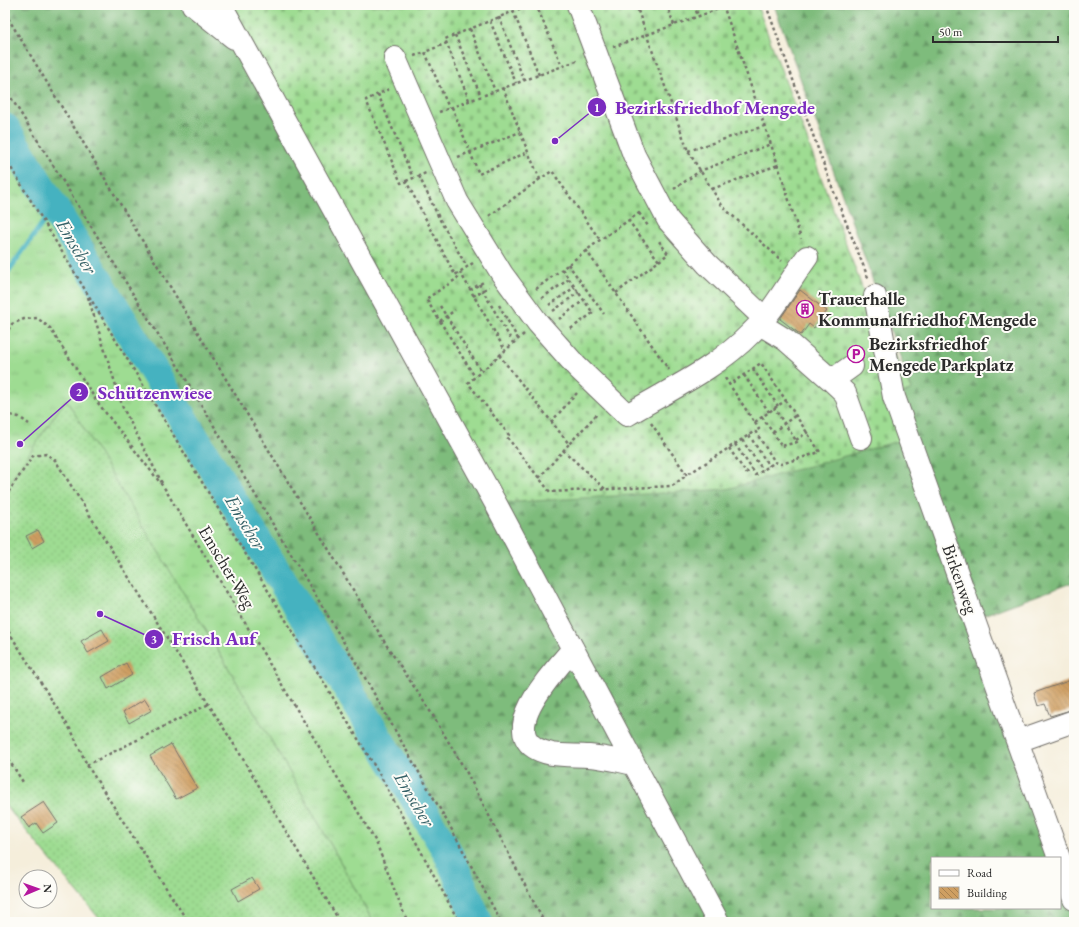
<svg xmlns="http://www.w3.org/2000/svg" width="1079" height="927" font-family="'EB Garamond',serif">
<defs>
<pattern id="grass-tufts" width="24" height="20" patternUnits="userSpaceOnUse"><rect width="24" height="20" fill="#9edc92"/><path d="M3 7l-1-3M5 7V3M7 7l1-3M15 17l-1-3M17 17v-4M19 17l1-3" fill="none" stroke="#88bd7e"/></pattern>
<pattern id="forest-firs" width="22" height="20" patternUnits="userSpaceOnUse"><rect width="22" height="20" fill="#7ebc7c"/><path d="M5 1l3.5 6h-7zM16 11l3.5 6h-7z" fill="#679966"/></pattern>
<pattern id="cemetery-stones" width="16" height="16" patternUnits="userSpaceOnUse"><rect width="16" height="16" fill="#9edc92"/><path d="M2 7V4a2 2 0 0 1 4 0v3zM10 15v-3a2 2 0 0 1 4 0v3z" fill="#88bd7e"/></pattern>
<pattern id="garden-dots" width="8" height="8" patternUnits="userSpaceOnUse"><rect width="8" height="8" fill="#9edc92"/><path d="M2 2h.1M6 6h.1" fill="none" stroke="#88bd7e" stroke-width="1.8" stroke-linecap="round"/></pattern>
<pattern id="building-back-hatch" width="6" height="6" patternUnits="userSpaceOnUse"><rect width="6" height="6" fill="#cf9f62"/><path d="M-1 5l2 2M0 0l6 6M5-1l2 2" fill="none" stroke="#a88251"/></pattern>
</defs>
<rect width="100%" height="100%" fill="#fdfcf7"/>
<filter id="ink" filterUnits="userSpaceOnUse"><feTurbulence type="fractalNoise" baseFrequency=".025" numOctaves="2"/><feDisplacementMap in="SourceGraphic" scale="8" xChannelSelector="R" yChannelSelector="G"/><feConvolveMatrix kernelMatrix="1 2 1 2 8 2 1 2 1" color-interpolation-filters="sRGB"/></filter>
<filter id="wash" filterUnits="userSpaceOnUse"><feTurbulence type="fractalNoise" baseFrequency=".012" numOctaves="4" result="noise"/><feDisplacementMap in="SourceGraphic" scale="16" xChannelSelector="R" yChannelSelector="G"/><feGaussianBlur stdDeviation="0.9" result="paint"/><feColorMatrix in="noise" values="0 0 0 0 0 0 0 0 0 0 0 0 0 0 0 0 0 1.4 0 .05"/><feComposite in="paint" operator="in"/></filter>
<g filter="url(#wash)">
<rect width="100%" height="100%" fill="#f5eedb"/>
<path fill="url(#grass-tufts)" stroke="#64845e" d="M 5,128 L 447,851 L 478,922 L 373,922 C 278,744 170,573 66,400 L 5,489 Z"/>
<path fill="url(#forest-firs)" stroke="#547454" d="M 5,5 L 228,5 L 894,397 L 912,390 L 774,5 L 1074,5 L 1074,582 L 975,618 L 1056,858 L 932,858 L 932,908 L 1060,908 L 1060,871 L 1074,914 L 1074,922 L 478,922 L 447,851 L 5,128 Z"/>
<path fill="url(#cemetery-stones)" stroke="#64845e" d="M 232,5 L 757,5 L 863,290 L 912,390 L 894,397 L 909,438 L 727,489 L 502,503 Z"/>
<path fill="url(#garden-dots)" stroke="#64845e" d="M 66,399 C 170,572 278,744 373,922 L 102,922 L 5,805 L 5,489 Z"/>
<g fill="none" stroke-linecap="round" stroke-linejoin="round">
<path stroke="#44b2c0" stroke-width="5" d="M 5,276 L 54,207"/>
<path stroke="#44b2c0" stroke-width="30" d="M 5,128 L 447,851 L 478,922"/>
</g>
<g id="blocks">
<path fill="url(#building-back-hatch)" d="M 800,290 L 827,311 L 814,328 L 809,324 L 801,335 L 780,319 Z
M 38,530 L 44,541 L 32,548 L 26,536 Z
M 102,629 L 109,641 L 88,653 L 81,641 Z
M 126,663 L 132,675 L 108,689 L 102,677 Z
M 1074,679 L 1074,709 L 1050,716 L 1045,704 L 1038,706 L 1034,693 Z
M 145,699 L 152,710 L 129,723 L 123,712 Z
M 171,744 L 197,788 L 176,799 L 150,756 Z
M 44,802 L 58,823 L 43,833 L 36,823 L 29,828 L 21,817 Z
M 252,878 L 259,889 L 238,901 L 232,889 Z"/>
</g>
</g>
<g filter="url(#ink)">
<use href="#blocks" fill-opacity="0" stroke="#726f69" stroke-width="1"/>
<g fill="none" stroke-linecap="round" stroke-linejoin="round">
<defs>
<path id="minor" d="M 193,5 L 234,38
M 221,5 L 497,506 L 718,922
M 578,5 L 634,155 L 668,220 L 707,264 L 764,318
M 395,58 L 457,201 L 502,274 L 538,323 L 577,367 L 627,415 C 669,390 717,368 751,333 C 773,312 789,282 807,257
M 875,296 L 894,397 L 1059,858
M 760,324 L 786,340 L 829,378 L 838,376 L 852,366
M 829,378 L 845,393 L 861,438
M 573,649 C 552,674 487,741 552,754 C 564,756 577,755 589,756 C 604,757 619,761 634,764
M 1018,741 L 1074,721
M 1060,860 L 1074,899"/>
</defs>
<use href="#minor" stroke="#726f69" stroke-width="24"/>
<path stroke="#726f69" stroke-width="2.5" stroke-dasharray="3 3" stroke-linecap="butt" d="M 536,5 L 562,66
M 636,5 L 688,151 L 723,207 L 782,261
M 667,5 L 674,25
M 694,5 L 698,16
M 723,5 L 778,165 L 801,239
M 766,5 L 830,182 L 869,280
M 513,11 L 539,75
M 5,13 L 387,646 L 432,714 L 467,773 L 544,922
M 499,17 L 524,80
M 490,21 L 516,83
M 470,29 L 495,91
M 455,35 L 481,96
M 447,43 L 425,52 L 449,108
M 613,47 L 724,7
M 414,56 L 425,52
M 5,88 L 181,371 L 364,676 L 452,830 L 501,922
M 503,88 L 528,152 L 540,179 L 552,171 L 600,240
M 389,89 L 366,100 L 401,183 L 406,181 L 455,275
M 378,94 L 413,178
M 469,100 L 445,39 L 529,5
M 452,107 L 470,152
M 439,112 L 579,60
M 688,151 L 764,126
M 470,152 L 479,174 L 528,152
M 458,157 L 520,132
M 5,158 L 380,775 L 459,922
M 419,176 L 440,220 L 467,267
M 406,181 L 426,173
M 674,189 L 700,171 L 771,144
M 712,189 L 778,165
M 639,213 L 648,226
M 489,216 L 540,179
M 586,250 L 669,370
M 659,261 L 668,254 L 659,241
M 473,263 L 455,275 L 458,278 L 426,299 L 475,377
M 568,264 L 604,314
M 562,269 L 593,313 L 569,330
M 460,272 L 505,350
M 479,284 L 513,343
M 536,289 L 600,240 L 642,211
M 470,290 L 485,281
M 616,293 L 659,261 L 628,220
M 473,296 L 489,287
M 88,297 L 123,408 L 162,483
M 542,298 L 569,279
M 499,305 L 518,339
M 549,305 L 575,287
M 440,306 L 481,371
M 553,311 L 579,292
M 559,319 L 584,300
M 440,321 L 455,310
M 524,334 L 468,383 L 509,435 L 507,437 L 550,492 L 672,486 L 687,475
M 5,335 L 12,324 L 24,319 L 37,318 L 50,328 L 98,403 L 165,489 L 376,842 L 401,907 L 408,922
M 499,355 L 569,444 L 598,413
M 753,369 L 778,406
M 744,375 L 769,412
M 725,378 L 759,429 L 755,431 L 775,462 L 781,464 L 820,452 L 761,363 L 729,385
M 5,414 L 19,417 L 29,424
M 762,417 L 782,446 L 797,442 L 774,408
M 551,422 L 577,393
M 755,422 L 786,400
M 651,423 L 687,475 L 755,431
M 773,432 L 796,415
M 749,435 L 769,466
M 742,440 L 763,470
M 796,440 L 808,432
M 735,444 L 756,475 L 775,462
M 729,448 L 746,473 L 753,469
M 563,450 L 605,489
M 539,478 L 569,444
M 5,497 L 33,456 L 46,454 L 55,460 L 240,754 L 340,922
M 5,626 L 72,732 L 87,765 L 188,922
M 5,754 L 23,782
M 87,765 L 209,704"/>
<use href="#minor" stroke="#fff" stroke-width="22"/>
</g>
</g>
<defs>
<symbol id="building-ring" viewBox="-11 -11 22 22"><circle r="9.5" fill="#fdfcf7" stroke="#b5179e" stroke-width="1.5"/><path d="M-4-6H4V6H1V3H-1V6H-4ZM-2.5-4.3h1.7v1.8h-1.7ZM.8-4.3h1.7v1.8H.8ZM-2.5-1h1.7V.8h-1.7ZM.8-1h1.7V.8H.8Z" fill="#b5179e"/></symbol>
<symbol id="parking-ring" viewBox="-11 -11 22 22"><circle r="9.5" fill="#fdfcf7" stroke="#b5179e" stroke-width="1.5"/><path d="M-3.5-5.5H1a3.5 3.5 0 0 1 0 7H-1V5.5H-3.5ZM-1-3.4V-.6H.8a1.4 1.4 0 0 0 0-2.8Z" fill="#b5179e"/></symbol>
</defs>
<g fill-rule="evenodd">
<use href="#building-ring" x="795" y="299" width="20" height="20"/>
<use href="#parking-ring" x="846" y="344" width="20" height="20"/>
</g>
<g text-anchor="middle" stroke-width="4" stroke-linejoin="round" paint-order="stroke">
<g font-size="18" font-weight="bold" fill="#2b2b2b" stroke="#fdfcf7" text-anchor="start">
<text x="818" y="305">Trauerhalle<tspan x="818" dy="21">Kommunalfriedhof Mengede</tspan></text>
<text x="869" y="350">Bezirksfriedhof<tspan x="869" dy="21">Mengede Parkplatz</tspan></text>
</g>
<g font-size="18" fill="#2b2b2b" stroke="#fdfcf7">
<text transform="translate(227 567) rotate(59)" y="6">Emscher-Weg</text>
<text transform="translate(960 579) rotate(70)" y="6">Birkenweg</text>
</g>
<g font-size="19" font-style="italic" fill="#356167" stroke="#fdfcf7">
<text transform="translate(77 246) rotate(59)" y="7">Emscher</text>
<text transform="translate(246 522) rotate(59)" y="7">Emscher</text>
<text transform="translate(415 799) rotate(59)" y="7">Emscher</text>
</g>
</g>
<path fill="none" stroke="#7b2cbf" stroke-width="1.5" d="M555 141L597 107M20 444L79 392M100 614L154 639"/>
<g fill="#7b2cbf" stroke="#fdfcf7" stroke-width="1.5">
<circle cx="555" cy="141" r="4"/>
<circle cx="20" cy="444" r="4"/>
<circle cx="100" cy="614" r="4"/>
<circle cx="597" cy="107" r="10"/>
<circle cx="79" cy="392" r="10"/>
<circle cx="154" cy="639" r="10"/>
</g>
<g font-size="12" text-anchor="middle" font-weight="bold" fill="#fff">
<text x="597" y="112">1</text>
<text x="79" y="396">2</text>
<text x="154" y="643">3</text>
</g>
<g font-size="19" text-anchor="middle" font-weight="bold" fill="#7b2cbf" stroke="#fdfcf7" stroke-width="4" stroke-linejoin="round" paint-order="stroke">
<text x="715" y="114">Bezirksfriedhof Mengede</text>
<text x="155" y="399">Schützenwiese</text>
<text x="214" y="645">Frisch Auf</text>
</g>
<rect width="1079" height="927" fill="none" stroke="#fdfcf7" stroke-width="20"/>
<rect x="931" y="857" width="130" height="52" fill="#fdfcf7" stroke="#a9a8a5"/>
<rect x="939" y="870" width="20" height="6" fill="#ffffff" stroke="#a9a8a5"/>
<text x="967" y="877" font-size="12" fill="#2b2b2b">Road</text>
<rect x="939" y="887" width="20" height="12" fill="url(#building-back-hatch)" stroke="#a9a8a5"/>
<text x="967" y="897" font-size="12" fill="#2b2b2b">Building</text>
<g transform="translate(38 889) rotate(88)"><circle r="19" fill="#fdfcf7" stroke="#a9a8a5"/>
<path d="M0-3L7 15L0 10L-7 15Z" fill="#b5179e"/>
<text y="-6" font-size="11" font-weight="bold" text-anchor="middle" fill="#2b2b2b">N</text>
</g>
<path d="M933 36v6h125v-6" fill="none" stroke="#2b2b2b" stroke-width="2"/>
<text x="939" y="36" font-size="12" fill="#2b2b2b" stroke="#fdfcf7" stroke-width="3" paint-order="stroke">50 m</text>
</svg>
